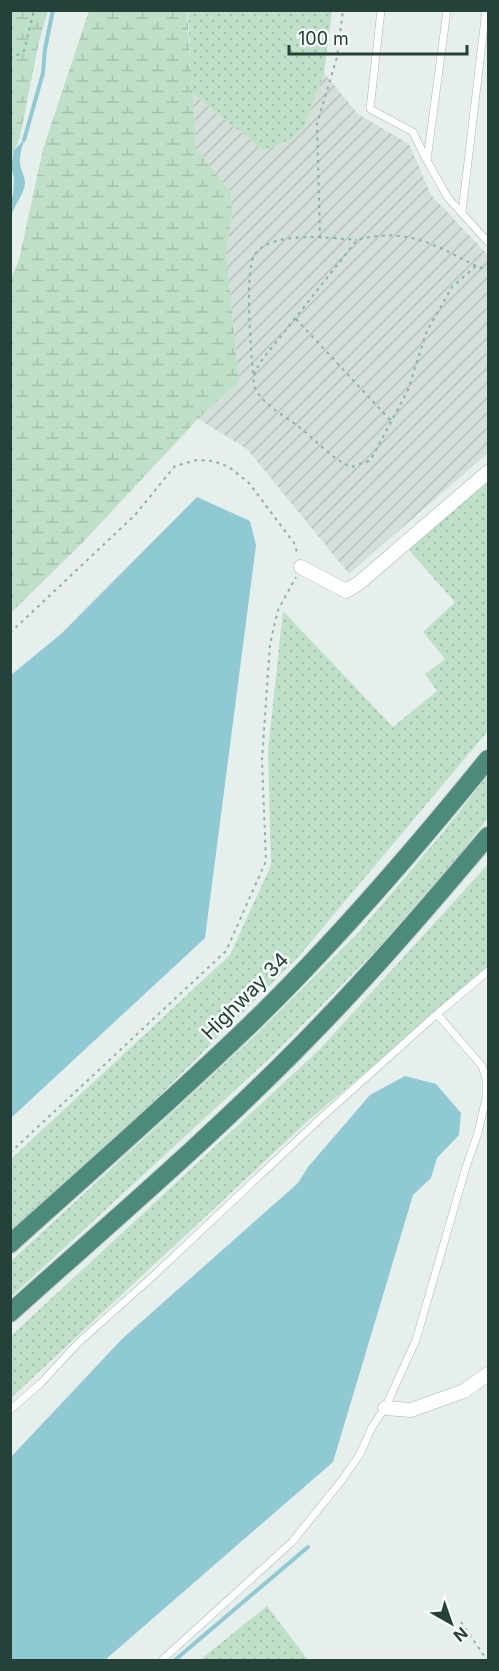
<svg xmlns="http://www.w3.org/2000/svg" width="499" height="1671" font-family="Inter,sans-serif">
<defs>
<pattern id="industrial-furrows" width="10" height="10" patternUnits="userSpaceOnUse" patternTransform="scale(1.5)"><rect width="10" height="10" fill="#d4dfda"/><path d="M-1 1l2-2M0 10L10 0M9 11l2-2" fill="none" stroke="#b6c1bc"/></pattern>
<pattern id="grass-dots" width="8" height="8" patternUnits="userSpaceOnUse" patternTransform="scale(1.5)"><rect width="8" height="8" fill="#bfe0c8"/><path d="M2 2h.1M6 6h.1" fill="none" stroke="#a4c1ad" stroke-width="1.8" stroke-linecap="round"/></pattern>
<pattern id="wetland-marsh" width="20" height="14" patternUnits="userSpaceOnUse" patternTransform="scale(1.5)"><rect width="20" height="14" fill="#bfe0c8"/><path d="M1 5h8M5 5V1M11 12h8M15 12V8" fill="none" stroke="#a4c1ad"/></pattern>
</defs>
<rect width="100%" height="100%" fill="#e6efeb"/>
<path fill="url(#industrial-furrows)" d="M 324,73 L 358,114 L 409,144 L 431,195 L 488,255 L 488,453 L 349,574 L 247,449 L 198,419 L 239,382 L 226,253 L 232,216 L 231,193 L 196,148 L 192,93 L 264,151 L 304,127 Z"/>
<path fill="url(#grass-dots)" d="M 188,11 L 332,11 L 324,73 L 304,127 L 291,139 L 264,151 L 192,93 Z
M 488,480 L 488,731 L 299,956 L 155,1100 L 11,1231 L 11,1159 L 230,955 L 271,865 L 268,751 L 283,611 L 393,727 L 437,691 L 425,674 L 445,659 L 423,632 L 455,602 L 408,549 Z
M 488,775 L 488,818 L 461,853 L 379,947 L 272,1056 L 11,1297 L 11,1261 L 256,1035 L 358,933 L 440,836 Z
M 488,864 L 488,969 L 310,1119 L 11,1398 L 11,1336 L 320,1049 Z
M 267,1606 L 308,1660 L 200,1660 Z"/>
<path fill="url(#wetland-marsh)" d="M 11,11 L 48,11 L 39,41 L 20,137 L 11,158 Z
M 89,11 L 187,11 L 196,148 L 231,193 L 232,216 L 226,253 L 239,382 L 198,419 L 84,541 L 11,613 L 11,278 L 19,260 L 43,149 Z"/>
<path fill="#8ec9d4" d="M 24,140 C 22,148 19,156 20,164 C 21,171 25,176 25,183 C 24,196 13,205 11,218 L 11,198 L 13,195 L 14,179 L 11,166 L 14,150 Z
M 197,497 L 250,521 L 256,545 L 205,938 L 11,1118 L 11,675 L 61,634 Z
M 405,1076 L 436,1084 L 461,1113 L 459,1135 L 437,1158 L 431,1178 L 413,1195 L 333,1462 L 105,1660 L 11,1660 L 11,1457 L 122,1339 L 298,1183 L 308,1167 L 370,1095 Z"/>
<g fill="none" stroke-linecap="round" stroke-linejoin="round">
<path stroke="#8ec9d4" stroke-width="4" d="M 24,140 L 43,73 L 45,49 L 53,10
M 175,1660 L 308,1547"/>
<defs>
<path id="service" d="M 381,10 L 370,109 L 413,132 L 425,157 L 448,198 L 488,242
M 427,160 L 447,10
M 462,212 L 486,10
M 10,1410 L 41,1383 L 77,1344 L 152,1277 L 322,1117 L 437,1014 L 488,971
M 162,1660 L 292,1542 L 342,1480 L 360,1454 L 372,1427 L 385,1408 L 416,1340 L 466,1167 L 478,1133 L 486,1098 L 486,1079 L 482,1066 L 437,1014"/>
<path id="minor" d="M 301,567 L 346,591 L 359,583 L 488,472
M 385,1408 L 411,1410 L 464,1391 L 488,1374"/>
<path id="trunk" d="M 10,1244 C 92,1170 176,1097 255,1020 C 339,938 415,849 488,759
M 10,1313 C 109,1224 211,1137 304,1042 C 369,976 429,906 488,836"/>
</defs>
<use href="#service" stroke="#a8b8b2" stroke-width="8"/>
<use href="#minor" stroke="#a8b8b2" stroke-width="15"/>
<use href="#trunk" stroke="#c2cac8" stroke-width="20"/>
<path stroke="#86b3a5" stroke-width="2" stroke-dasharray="3 4.5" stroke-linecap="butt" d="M 10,59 L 24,51 L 34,10
M 320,238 L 317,124 L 337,57 L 343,10
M 476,266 C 434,244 405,227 357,240 L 262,360 C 256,369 250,379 256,390 C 265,406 285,416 299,427 C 316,440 332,459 351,467 L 369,461 L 374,454 L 408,390 L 426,333 L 452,287 L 476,266 L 488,270
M 296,319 L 392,422
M 253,373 C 251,351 244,269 255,254 C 274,230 330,238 357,240
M 10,633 L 135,515 L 175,466 L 197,460 L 213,461 L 229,467 L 249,483 L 294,543 L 298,555
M 10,1153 L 226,951 L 266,861 L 262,760 L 270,644 L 278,610 L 296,577
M 461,1622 L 487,1660"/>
<use href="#service" stroke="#fff" stroke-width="7"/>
<use href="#minor" stroke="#fff" stroke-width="14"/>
<use href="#trunk" stroke="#4c8a7c" stroke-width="18"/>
</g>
<g text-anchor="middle" stroke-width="5" stroke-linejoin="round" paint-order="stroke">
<g font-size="20" fill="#24423a" stroke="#f7fbf9">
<text transform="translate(245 996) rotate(-45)" y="7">Highway 34</text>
</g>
</g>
<rect width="499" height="1671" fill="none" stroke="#24423a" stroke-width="24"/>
<g transform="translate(451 1623) rotate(140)" stroke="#f7fbf9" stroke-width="4.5" paint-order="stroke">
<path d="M0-4.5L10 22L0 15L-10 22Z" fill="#24423a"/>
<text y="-9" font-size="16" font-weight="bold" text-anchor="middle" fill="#24423a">N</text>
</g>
<path d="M289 45v9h178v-9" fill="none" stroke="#24423a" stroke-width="3"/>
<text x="298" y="45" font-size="18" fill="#24423a" stroke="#f7fbf9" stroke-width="4.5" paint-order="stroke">100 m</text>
</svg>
